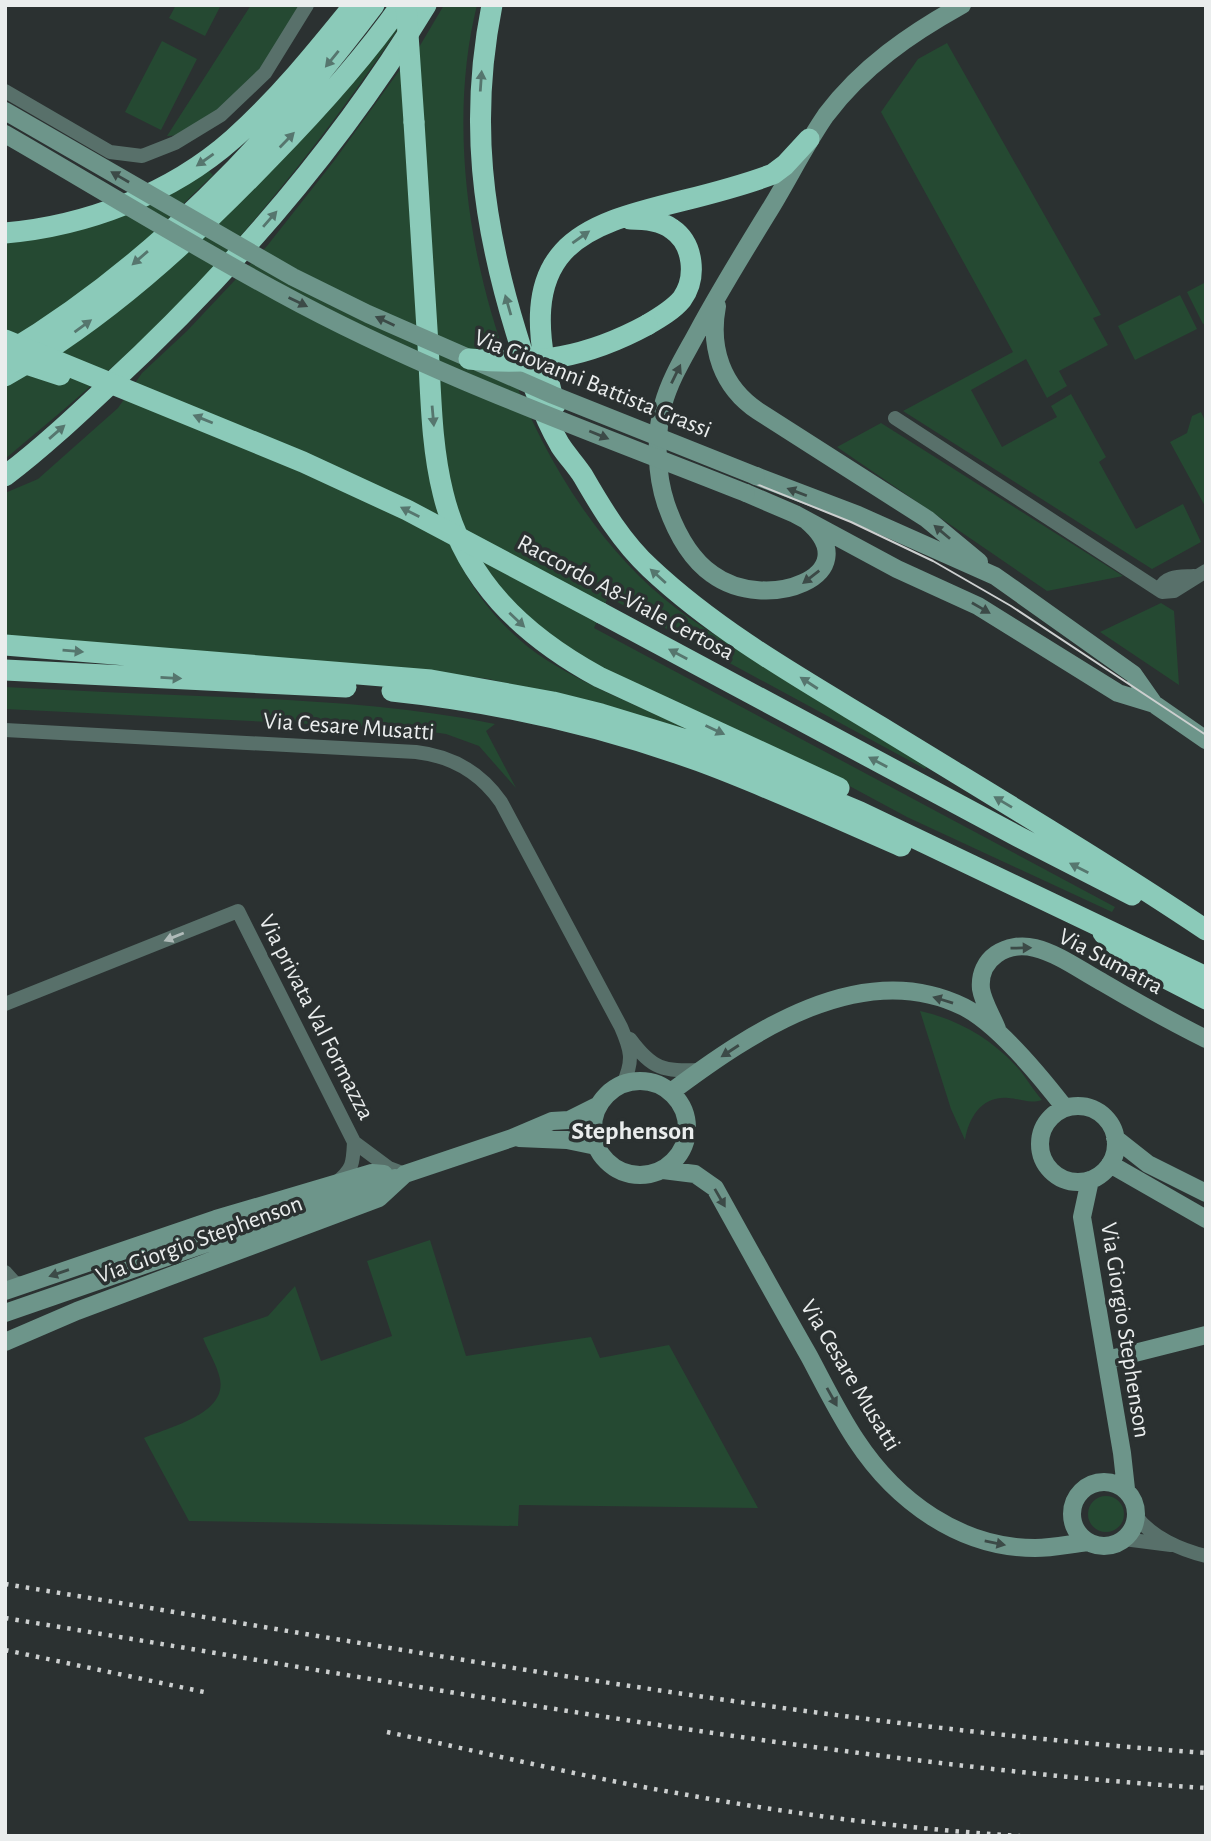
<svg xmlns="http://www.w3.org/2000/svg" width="1211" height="1841" font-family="'Alegreya Sans',sans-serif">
<rect width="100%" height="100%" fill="#2b3131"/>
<path fill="#254932" d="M 176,5 L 221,5 L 205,36 L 169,18 Z
M 251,5 L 300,5 C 287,26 275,52 259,71 C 240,93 197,136 167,136 Z
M 414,5 C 342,115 261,219 169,314 C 117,365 61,412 5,459 L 5,385 Z
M 444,5 L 477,5 C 428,200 515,486 677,609 C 706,631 739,649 770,668 C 823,700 876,732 928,764 L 925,769 L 608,597 L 594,628 L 1115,907 L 1112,912 L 907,817 L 790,754 L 611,676 L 542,635 L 485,573 L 458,518 L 448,485 L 404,123 L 426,455 C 439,528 463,591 521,641 C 562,677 637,705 687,728 L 686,730 L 592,703 L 489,679 L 410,669 L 5,637 L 5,493 L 38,479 L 118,408 L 142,373 L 187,331 L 267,246 L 334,161 L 399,71 L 418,49 Z
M 162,41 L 197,59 L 161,130 L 125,112 Z
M 947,43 L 1101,315 L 1093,318 L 1108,345 L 1059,371 L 1067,386 L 1047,398 L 1026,359 L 971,390 L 1002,447 L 1057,417 L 1051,406 L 1071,394 L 1106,457 L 1099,462 L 1136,529 L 1183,504 L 1201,542 L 1152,569 L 903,411 L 1013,352 L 881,112 L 918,59 Z
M 208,170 L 213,175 L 146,240 L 98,282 L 5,343 L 5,240 Z
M 1206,282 L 1206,323 L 1203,324 L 1187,292 Z
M 1180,295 L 1197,329 L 1135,360 L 1118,326 Z
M 1201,412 L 1206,423 L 1206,508 L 1170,442 L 1187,433 L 1192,416 Z
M 881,423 L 1123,576 L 1047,591 L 837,447 Z
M 1161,603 L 1174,611 L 1179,685 L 1100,632 Z
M 5,687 C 78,691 151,694 224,697 C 315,701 406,706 495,724 L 486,731 L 516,788 L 479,746 L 446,734 L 411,729 L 5,709 Z
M 920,1011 C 956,1019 989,1037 1015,1065 C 1025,1075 1032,1089 1042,1100 C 1029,1104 1021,1099 1008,1098 C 982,1096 969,1117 965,1140 L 951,1109 Z
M 430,1240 L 466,1356 L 591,1337 L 600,1358 L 669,1345 L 758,1508 L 519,1505 L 518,1526 L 189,1521 L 144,1438 C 169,1427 227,1414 220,1379 C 217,1365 208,1351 203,1338 L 268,1316 L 295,1286 L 321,1361 L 392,1336 L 367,1261 Z
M1088 1514a18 18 0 1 1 36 0a18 18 0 1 1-36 0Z"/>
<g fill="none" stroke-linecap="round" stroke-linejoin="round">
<path stroke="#58706a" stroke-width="14" d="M 5,91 L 110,152 L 142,156 L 175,143 L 221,115 L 265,73 L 307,5
M 895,418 L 1162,592 L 1174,591 L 1206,571
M 1160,589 C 1165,575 1181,577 1194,576
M 5,730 L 416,752 C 452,756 480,772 501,802 L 621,1027 C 631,1050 634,1060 623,1084
M 5,1004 L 238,911 L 354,1142 L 389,1168 L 405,1174
M 630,1039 C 653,1070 663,1071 700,1070
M 336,1183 C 353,1169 353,1164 354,1142
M 5,1272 L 14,1282 L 23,1285
M 1136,1516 C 1151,1537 1181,1550 1206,1556
M 1124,1539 L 1171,1545"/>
<path stroke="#6d958a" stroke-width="18" d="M 717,306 C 709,348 722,387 758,411 L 927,519 L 979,562
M 756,476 L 858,515 L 995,576 L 1133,674 L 1154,704
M 746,493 L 795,514 L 897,569 L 978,606 L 1118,693 L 1154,704 L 1206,740
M 807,521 C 870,575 766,614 712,574 C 689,558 675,530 666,504 C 656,474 655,436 663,405 C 670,379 684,357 697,333 C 720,290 746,248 772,206 C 790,176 806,144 826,115 C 862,67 910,34 962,5
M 997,1029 C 992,1016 983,1002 981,989 C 978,958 1007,941 1035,948 C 1059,954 1080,970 1102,982 C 1136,1002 1170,1021 1206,1039
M593 1128a47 47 0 1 1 94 0a47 47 0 1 1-94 0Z
M 671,1092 C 750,1033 862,956 964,1007 C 999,1025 1041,1077 1065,1108
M1040 1144a38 38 0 1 1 76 0a38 38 0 1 1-76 0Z
M 519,1138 L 567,1140 L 596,1146
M 1115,1138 L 1148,1164 L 1206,1193
M 1110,1164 L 1206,1219
M 663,1170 L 695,1174 L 715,1188 C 746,1244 777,1300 809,1356 C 824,1384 838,1413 856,1440 C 896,1501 960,1548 1035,1548 C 1053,1548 1070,1544 1088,1542
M 1090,1180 L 1082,1217 L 1122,1453 L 1126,1489
M 5,1291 L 216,1219 L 372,1173 L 384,1174
M 5,1313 L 395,1178
M 5,1342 L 77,1311 L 379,1198 L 405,1174 L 512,1138 L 552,1121 L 569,1120 L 597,1106
M 1107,1360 L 1206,1335
M1072 1514a32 32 0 1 1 64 0a32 32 0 1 1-64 0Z"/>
<path stroke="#8bcab9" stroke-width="21" d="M 492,5 C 469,120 482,221 516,332 C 527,368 541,413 560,445 C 567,456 576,465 583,476 C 602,509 622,542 650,568 C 718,632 802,679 881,727 C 990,794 1100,859 1206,930
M 414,122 C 418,196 423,270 428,345 C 431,394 431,445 443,493 C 464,580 522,635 599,677 L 839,788
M 630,219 C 644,219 660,220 672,229 C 694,244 697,278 682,299 C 673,310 659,318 647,325
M 5,233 C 86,226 171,194 233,139 C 278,99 316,52 354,5
M 7,353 C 153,266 272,140 374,5
M 5,376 C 105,319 189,242 269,159 C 316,111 362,61 401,5
M 555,405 C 494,198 634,227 773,174 L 785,165 L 809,139
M 5,476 C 42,448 76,416 109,385 C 231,272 340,147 426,5
M 601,613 L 1019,837 L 1132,895
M 5,645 L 431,680 L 553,702 L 601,714 L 693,742 L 860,812 L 1206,977
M 5,670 L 346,687
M 392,691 C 496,702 600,725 699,761 C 767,786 834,817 901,846
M 1103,933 L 1136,963 L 1206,999"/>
<path stroke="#cccfcf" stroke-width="2" d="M 5,118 L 289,282 L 365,320 L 550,401 L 851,522 L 933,561 L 1011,606 L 1206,735"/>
<path stroke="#cccfcf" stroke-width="4.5" stroke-dasharray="3.5 7" stroke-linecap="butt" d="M 5,1584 C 404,1649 802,1724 1206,1753
M 5,1618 C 262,1660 518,1706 776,1742 C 918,1761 1062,1779 1206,1788
M 5,1650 L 204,1692
M 387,1732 C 487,1753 587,1778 688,1795 C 798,1815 909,1829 1020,1836"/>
<path stroke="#6d958a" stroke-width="18" d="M 5,111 L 293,277 L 368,314 L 553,395 L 756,476
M 5,134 C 97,187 187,243 280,293 C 428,374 590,431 746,493"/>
<path stroke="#8bcab9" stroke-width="21" d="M 406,5 L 414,122
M 5,340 L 303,462 L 407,510 L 601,613
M 5,357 L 60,375
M 469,359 C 536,366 588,357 647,325"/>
</g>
<defs><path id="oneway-solid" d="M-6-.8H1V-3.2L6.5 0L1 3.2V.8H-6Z" transform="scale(1.75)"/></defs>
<g fill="#56766e">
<use href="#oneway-solid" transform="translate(332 59) rotate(129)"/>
<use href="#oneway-solid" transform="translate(481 81) rotate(-86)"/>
<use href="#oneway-solid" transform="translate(287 140) rotate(-46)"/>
<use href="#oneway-solid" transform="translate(205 160) rotate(145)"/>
<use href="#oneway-solid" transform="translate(270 219) rotate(-49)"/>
<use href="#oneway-solid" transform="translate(581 237) rotate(-35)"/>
<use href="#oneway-solid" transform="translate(140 258) rotate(139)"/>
<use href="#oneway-solid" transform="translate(508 305) rotate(-106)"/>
<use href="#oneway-solid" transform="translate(83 326) rotate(-36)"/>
<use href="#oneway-solid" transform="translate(433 416) rotate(85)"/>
<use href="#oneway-solid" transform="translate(203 419) rotate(-158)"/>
<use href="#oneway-solid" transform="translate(57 432) rotate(-41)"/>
<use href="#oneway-solid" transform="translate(410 512) rotate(-153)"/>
<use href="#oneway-solid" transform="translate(658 576) rotate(-138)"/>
<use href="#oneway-solid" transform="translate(517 620) rotate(43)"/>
<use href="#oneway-solid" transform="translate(73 651) rotate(5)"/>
<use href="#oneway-solid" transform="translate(678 654) rotate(-152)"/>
<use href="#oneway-solid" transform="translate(171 678) rotate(3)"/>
<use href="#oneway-solid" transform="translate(809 683) rotate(-147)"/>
<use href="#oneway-solid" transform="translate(715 730) rotate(25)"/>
<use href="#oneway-solid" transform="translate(878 762) rotate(-152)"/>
<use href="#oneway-solid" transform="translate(1003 802) rotate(-149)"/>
<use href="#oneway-solid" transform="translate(1079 868) rotate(-153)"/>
</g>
<g fill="#3c4a47">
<use href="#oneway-solid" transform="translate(120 177) rotate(-150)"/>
<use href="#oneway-solid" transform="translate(298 302) rotate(26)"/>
<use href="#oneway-solid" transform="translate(385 321) rotate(-155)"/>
<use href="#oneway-solid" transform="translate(676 374) rotate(-64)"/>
<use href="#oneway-solid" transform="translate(599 435) rotate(22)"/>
<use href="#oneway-solid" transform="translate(797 492) rotate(-159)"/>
<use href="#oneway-solid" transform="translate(942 532) rotate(-140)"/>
<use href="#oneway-solid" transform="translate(811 577) rotate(142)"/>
<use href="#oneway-solid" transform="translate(981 608) rotate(30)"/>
<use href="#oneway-solid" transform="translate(1021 948) rotate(-1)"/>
<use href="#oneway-solid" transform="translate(943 1000) rotate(-163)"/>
<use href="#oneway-solid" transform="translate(730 1051) rotate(147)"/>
<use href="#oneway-solid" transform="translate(720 1198) rotate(60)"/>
<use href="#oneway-solid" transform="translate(59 1273) rotate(161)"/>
<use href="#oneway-solid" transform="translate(832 1397) rotate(61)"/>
<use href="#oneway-solid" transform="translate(995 1543) rotate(11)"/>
</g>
<use fill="#b0bbb9" href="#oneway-solid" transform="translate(174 937) rotate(158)"/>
<g text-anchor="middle" stroke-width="7" stroke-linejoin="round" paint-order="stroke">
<g font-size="24" fill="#eaeded" stroke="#2b3131">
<text transform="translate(593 383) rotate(22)" y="8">Via Giovanni Battista Grassi</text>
<text transform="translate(626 597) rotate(28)" y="8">Raccordo A8-Viale Certosa</text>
<text transform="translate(349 726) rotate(4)" y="8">Via Cesare Musatti</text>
<text transform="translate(1111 961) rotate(28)" y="8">Via Sumatra</text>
<text transform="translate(317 1017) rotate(63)" y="8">Via privata Val Formazza</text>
<text transform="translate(199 1239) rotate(-20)" y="8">Via Giorgio Stephenson</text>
<text transform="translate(1126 1330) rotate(81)" y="8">Via Giorgio Stephenson</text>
<text transform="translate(851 1375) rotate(59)" y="8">Via Cesare Musatti</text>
</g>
<g font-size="26" font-weight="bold" fill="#eaeded" stroke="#2b3131">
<text x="633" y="1139">Stephenson</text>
</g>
</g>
<rect width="1211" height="1841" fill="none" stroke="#eaeded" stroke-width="14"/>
</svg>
